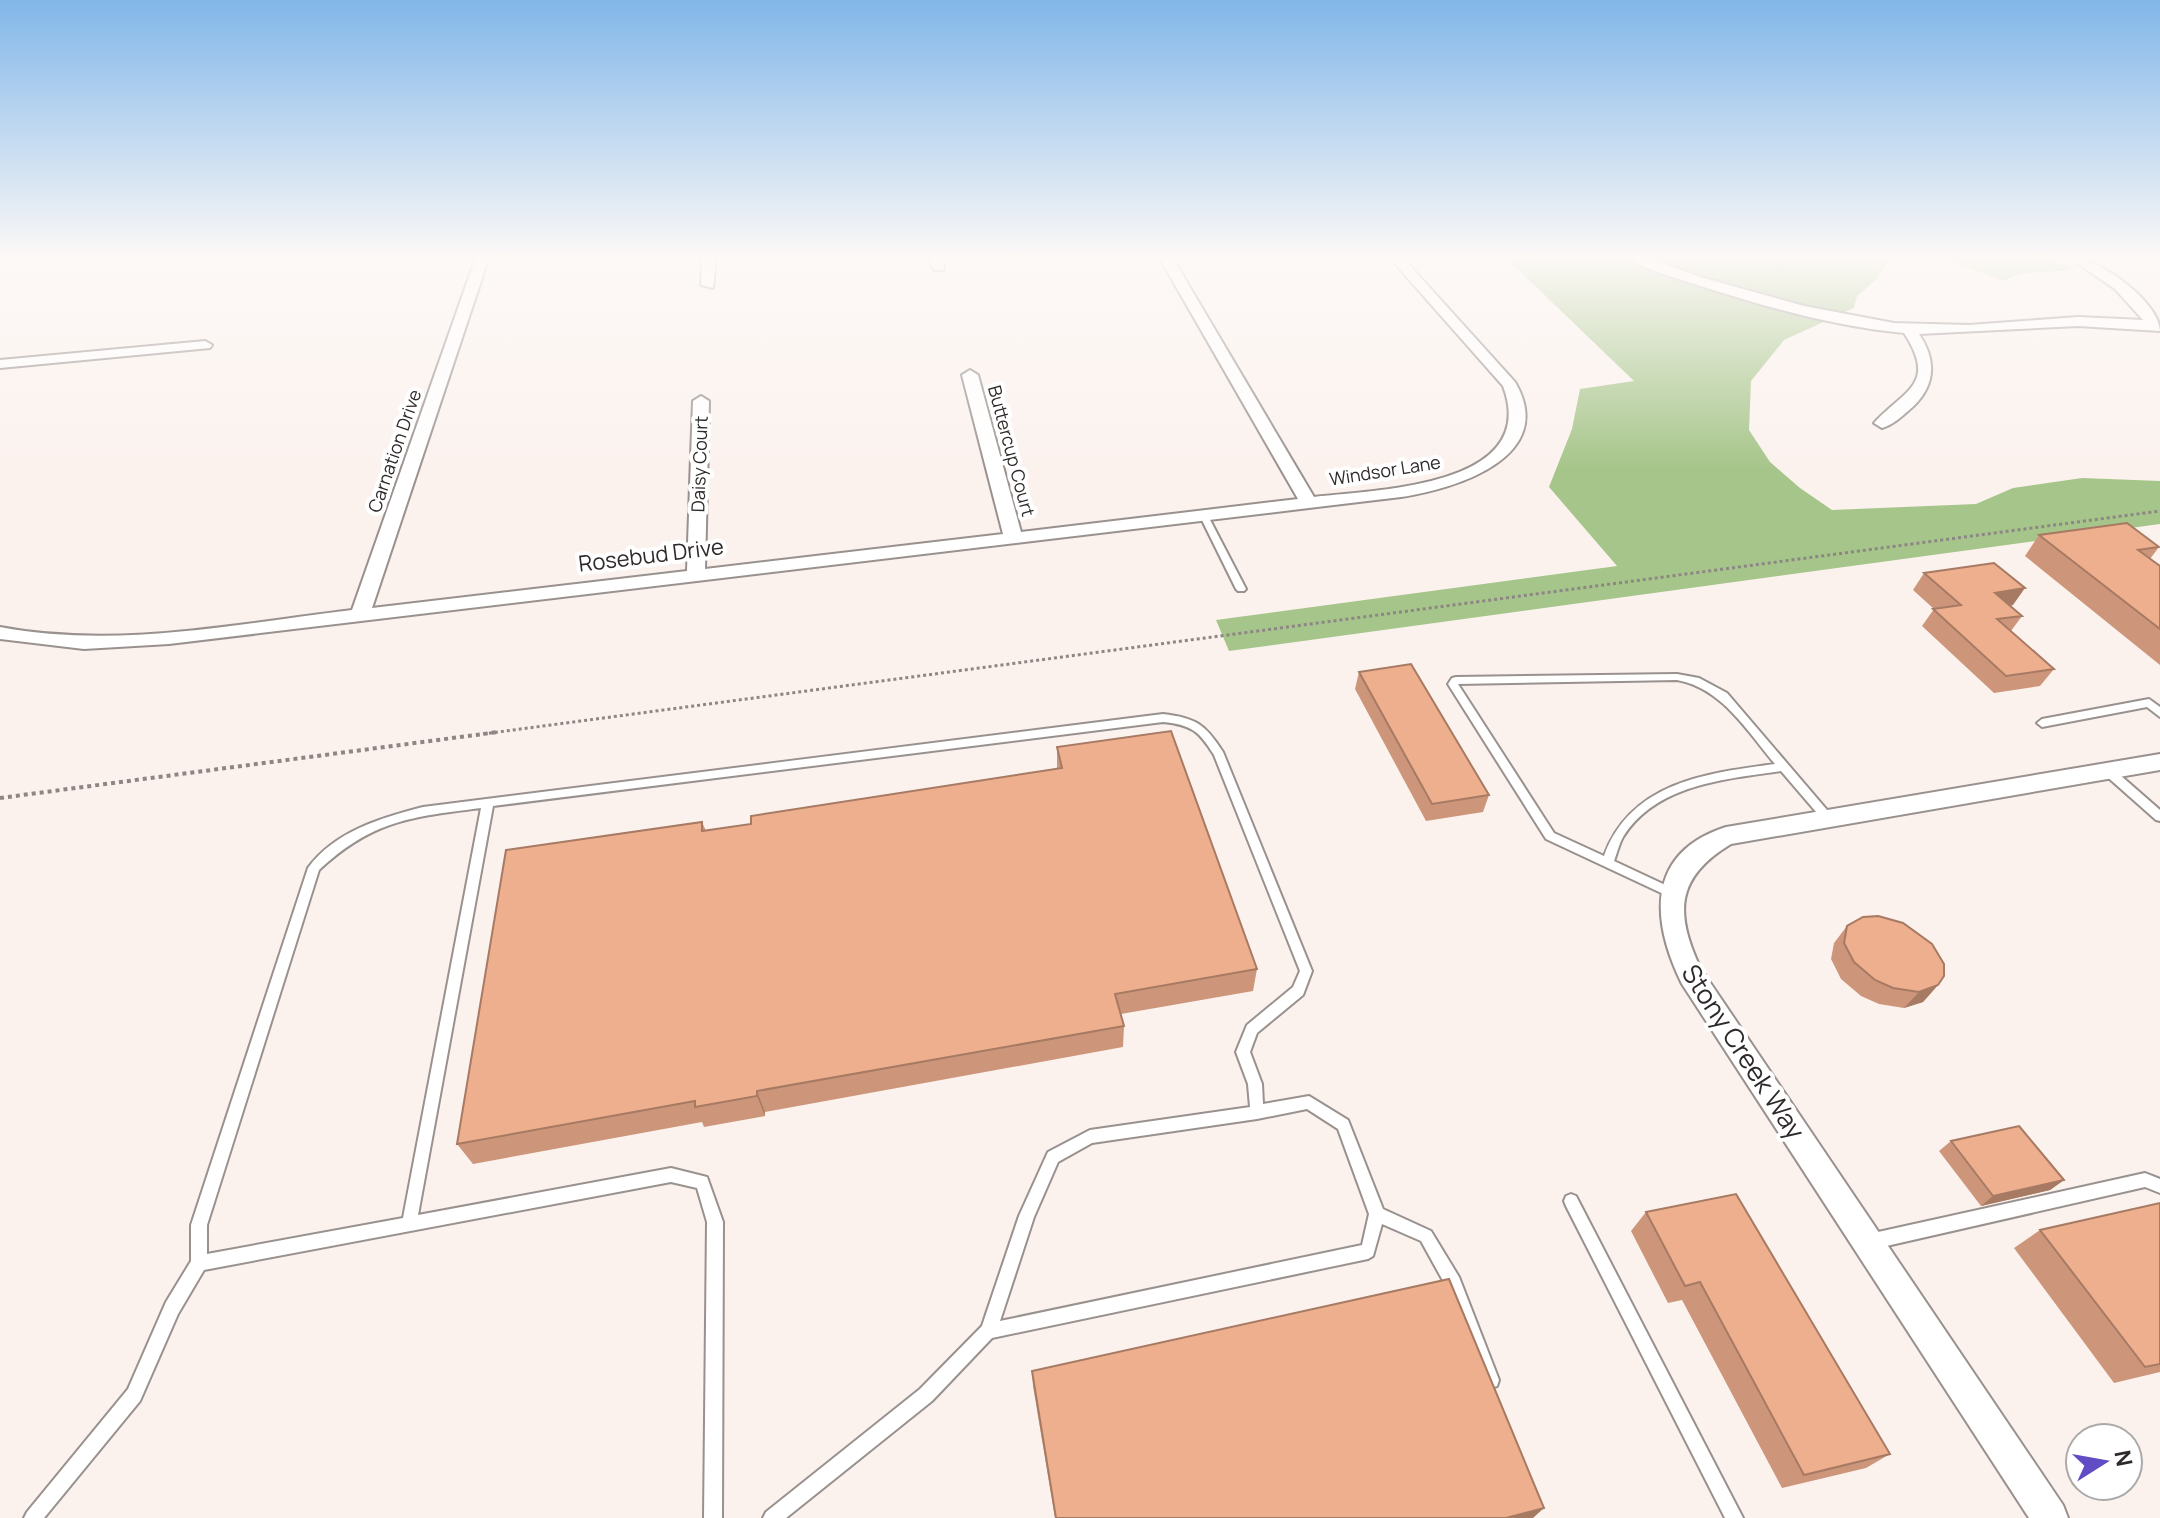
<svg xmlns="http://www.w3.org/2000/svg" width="2160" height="1518" font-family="Manrope,sans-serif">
<rect width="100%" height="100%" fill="#fbf2ee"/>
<path fill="#a6c58a" d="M 1505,257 L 1891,257 L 1878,278 L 1857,296 L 1854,308 L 1784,340 L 1751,381 L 1749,430 L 1770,462 L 1800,488 L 1832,510 L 1976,504 L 2013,488 L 2082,478 L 2160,481 L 2160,524 L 1229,651 L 1216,620 L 1617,566 L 1549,487 L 1572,429 L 1580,389 L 1634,381 Z
M 1939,257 L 2045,257 L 2075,269 C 2052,274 2022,268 2004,281 Z"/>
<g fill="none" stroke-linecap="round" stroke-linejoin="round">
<defs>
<path id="service" d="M 1203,511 L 1207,514 L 1246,589 L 1244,591 L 1238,591 L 1236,589 L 1199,514 Z
M 1677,674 L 1699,678 L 1727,693 L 1833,817 L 1831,820 L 1823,820 L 1781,771 C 1726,779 1656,784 1623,837 C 1619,844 1617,853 1614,861 L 1676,890 L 1678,893 L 1676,896 L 1672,898 L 1546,839 L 1448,684 L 1452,678 L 1456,677 ZM 1677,680 C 1722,688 1747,731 1775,764 C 1707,773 1631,782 1604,856 L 1554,833 L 1458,684 Z
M 2149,699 L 2160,707 L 2160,717 L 2147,707 L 2042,727 L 2037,723 L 2042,719 Z
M 1163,714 C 1196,718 1205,724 1223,752 L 1312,971 L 1303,995 L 1257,1033 L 1250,1052 L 1262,1084 L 1263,1104 L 1309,1096 L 1348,1120 L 1383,1209 L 1431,1231 L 1459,1277 L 1499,1380 L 1497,1386 L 1491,1388 L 1485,1386 L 1447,1288 L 1421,1241 L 1382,1224 L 1373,1256 L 1368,1259 L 992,1338 L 932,1401 L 786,1518 L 763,1518 L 766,1512 L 920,1389 L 982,1326 L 1019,1216 L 1048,1152 L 1090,1130 L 1250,1107 L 1248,1084 L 1236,1052 L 1247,1025 L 1293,987 L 1300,971 L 1214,755 C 1199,731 1192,725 1163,722 L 493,806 L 418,1215 L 671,1168 L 707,1177 L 723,1222 L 722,1518 L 704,1518 L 707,1222 L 697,1188 L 671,1182 L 204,1270 L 178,1314 L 140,1401 L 44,1518 L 24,1518 L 27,1512 L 128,1389 L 166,1302 L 191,1261 L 191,1225 L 308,868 C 335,831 381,818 423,807 ZM 481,808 L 403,1218 L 207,1254 L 207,1225 L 319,870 C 373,820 411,817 481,808 ZM 1307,1109 L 1338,1129 L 1369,1214 L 1362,1245 L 1000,1321 L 1034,1217 L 1058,1162 L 1092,1143 L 1257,1119 Z
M 2108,767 L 2112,768 L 2160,810 L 2160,821 L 2156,820 L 2104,774 L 2102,771 Z
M 2145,1173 L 2160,1179 L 2160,1193 L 2145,1187 L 1869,1250 L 1864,1247 L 1861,1242 L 1864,1237 L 1869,1234 Z
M 1571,1194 L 1576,1196 L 1743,1518 L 1725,1518 L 1566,1206 L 1564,1201 L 1566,1196 Z"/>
<path id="minor" d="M 476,257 L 489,257 L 372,608 L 687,571 L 693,401 L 701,396 L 709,401 L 705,569 L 1003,534 L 962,375 L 970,370 L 978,375 L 1021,532 L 1298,499 L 1159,257 L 1172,257 L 1314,497 C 1373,490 1542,488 1503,386 L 1389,257 L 1402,257 L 1515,382 C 1559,457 1455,489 1401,497 L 169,644 L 84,649 L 0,639 L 0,627 C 116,649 236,624 352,610 Z
M 702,257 L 716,257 L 713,288 L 701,285 Z
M 929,257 L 942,257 L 944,270 L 934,270 Z
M 1628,257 L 1645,257 L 1700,277 L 1804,306 L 1894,323 L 1969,325 L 2078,317 L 2143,320 L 2115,289 L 2068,257 C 2096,255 2160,302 2160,331 L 2078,326 L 1919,334 C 1938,362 1935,389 1908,411 C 1900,418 1892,425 1882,428 L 1874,423 C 1904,390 1938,385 1904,333 C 1830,326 1756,304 1685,281 C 1667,275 1643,269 1628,257 Z
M 205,341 L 212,345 L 210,348 L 0,368 L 0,360 Z
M 2160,754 L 2160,770 L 1731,844 C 1676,877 1674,913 1701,969 L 2063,1505 L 2068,1518 L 2029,1518 L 1682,984 C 1651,921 1645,853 1726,827 Z"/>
</defs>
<use href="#service" stroke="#99918e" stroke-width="4"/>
<use href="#minor" stroke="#99918e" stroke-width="4"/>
<path stroke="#8d8684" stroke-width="3" stroke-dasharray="3 3" stroke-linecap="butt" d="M 483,734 L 2160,511"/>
<path stroke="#8d8684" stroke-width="4" stroke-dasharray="4 4" stroke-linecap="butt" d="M 0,798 L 498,732"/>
<use href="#service" fill="#fff" fill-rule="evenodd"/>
<use href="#minor" fill="#fff" fill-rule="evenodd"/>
</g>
<path fill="#cd967a" d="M 2039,535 L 2159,547 L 2150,559 L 2160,566 L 2160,665 L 2025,556 Z
M 1924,573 L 2013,605 L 2010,606 L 2022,616 L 2011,631 L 2054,669 L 2040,686 L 1994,693 L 1922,626 L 1934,609 L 1913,590 Z
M 1359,672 L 1489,795 L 1483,812 L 1426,821 L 1355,689 Z
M 1057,747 L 1257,969 L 1253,991 L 1121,1014 L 1124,1026 L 1123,1047 L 765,1112 L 765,1116 L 704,1127 L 702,1122 L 473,1164 L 457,1144 L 702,822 L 706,831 L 751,824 L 1057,769 Z
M 1847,926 L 1938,985 L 1923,1002 L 1904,1008 L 1879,1004 L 1861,996 L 1841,979 L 1831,959 L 1834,943 Z
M 1951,1141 L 2064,1180 L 2050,1190 L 1981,1206 L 1939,1151 Z
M 2160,1203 L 2160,1372 L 2114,1383 L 2014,1248 L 2040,1230 Z
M 1646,1212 L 1890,1454 L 1866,1468 L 1782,1488 L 1682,1300 L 1668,1303 L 1631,1231 Z
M 1032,1371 L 1533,1518 L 1055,1518 L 1033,1386 Z"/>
<path fill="#a77a63" d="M 2025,588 L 2013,605 L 1983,610 L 1995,593 Z
M 1938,985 L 1923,1002 L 1904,1008 L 1919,992 Z
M 757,1091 L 765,1112 L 765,1116 L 757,1096 Z
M 2064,1180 L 2050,1190 L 1981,1206 L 1993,1196 Z
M 1544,1508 L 1533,1518 L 1506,1518 Z"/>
<path fill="#eeaf8e" stroke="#a77a63" stroke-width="2" d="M 2127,523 L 2159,547 L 2138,550 L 2160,566 L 2160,629 L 2039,535 Z
M 1994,563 L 2025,588 L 1995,593 L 2022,616 L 1997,619 L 2054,669 L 2006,676 L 1933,609 L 1961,605 L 1924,573 Z
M 1411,664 L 1489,795 L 1432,804 L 1359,672 Z
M 1171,731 L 1257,969 L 1115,994 L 1124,1026 L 757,1091 L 757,1096 L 695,1107 L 695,1101 L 457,1144 L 506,850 L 702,822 L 702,831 L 751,824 L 751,816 L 1062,768 L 1057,747 Z
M 1878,916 L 1903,923 L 1932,944 L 1944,964 L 1944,976 L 1938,985 L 1919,992 L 1893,988 L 1875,980 L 1854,962 L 1844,943 L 1847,926 L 1863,917 Z
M 2019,1126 L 2064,1180 L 1993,1196 L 1951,1141 Z
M 1736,1194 L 1890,1454 L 1804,1475 L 1700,1282 L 1685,1286 L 1646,1212 Z
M 2160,1203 L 2160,1364 L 2145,1367 L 2040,1230 Z
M 1449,1279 L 1544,1508 L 1506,1518 L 1056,1518 L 1032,1371 Z"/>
<linearGradient id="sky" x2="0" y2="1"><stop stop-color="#81b7e9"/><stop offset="0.55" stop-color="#fdf9f7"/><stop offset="1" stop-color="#fdf9f7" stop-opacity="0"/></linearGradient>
<rect width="2160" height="469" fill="url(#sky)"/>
<g text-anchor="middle" stroke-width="8" stroke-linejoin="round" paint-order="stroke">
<g font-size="18" fill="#2e2a29" stroke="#fff">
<text transform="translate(395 451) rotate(-71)" y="6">Carnation Drive</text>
<text transform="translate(1011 451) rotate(75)" y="6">Buttercup Court</text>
<text transform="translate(700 464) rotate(-88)" y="6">Daisy Court</text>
<text transform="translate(1385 471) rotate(-9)" y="6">Windsor Lane</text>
</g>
<g font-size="22" fill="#2e2a29" stroke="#fff">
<text transform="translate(651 555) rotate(-7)" y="8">Rosebud Drive</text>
</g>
<g font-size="26" fill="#2e2a29" stroke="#fff">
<text transform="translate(1743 1052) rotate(57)" y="9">Stony Creek Way</text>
</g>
</g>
<g transform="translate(2104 1462) rotate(79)"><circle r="38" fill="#ffffff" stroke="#abaaa9" stroke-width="2"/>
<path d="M0-6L14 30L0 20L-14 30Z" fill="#624cc5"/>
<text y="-12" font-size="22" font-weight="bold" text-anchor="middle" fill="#2e2a29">N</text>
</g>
</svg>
